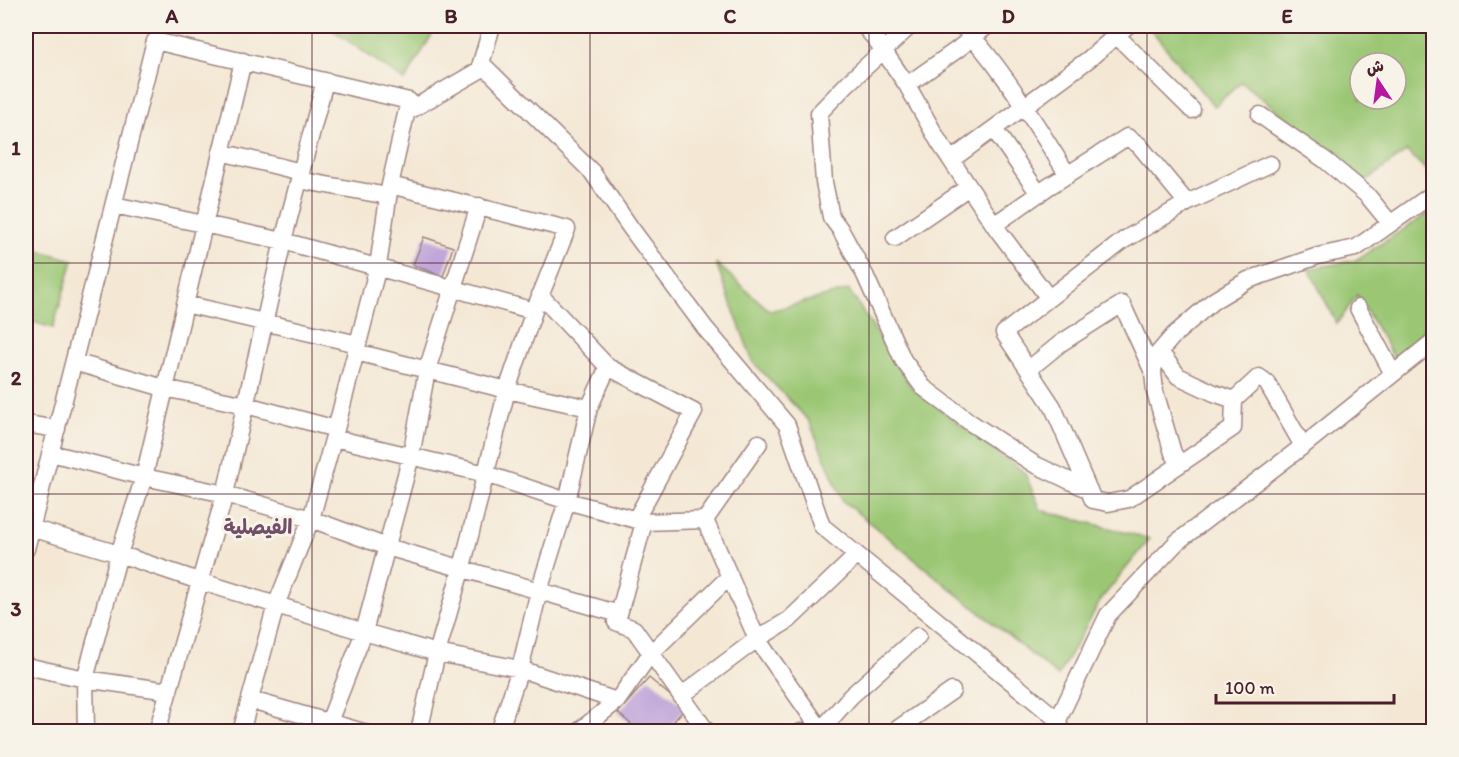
<svg xmlns="http://www.w3.org/2000/svg" width="1459" height="757" font-family="Itim,'Playpen Sans Arabic',sans-serif">
<rect width="100%" height="100%" fill="#f7f3e8"/>
<filter id="ink" filterUnits="userSpaceOnUse"><feTurbulence type="fractalNoise" baseFrequency=".0167" numOctaves="2"/><feDisplacementMap in="SourceGraphic" scale="12" xChannelSelector="R" yChannelSelector="G"/><feConvolveMatrix kernelMatrix="1 2 1 2 8 2 1 2 1" color-interpolation-filters="sRGB"/></filter>
<filter id="wash" filterUnits="userSpaceOnUse"><feTurbulence type="fractalNoise" baseFrequency=".008" numOctaves="4" result="noise"/><feDisplacementMap in="SourceGraphic" scale="24" xChannelSelector="R" yChannelSelector="G"/><feGaussianBlur stdDeviation="1.35" result="paint"/><feColorMatrix in="noise" values="0 0 0 0 0 0 0 0 0 0 0 0 0 0 0 0 0 1.4 0 .05"/><feComposite in="paint" operator="in"/></filter>
<g filter="url(#wash)">
<rect width="100%" height="100%" fill="#f4e8d5"/>
<path fill="#9bc774" stroke="#727350" stroke-width="1.5" fill-rule="evenodd" d="M 327,26 L 437,26 L 405,81 Z
M 1148,26 L 1433,26 L 1433,177 L 1407,151 L 1366,181 L 1241,82 L 1214,107 ZM 1360,63 L 1396,63 L 1396,99 L 1360,99 Z
M 1429,213 L 1433,216 L 1434,289 L 1430,319 L 1405,355 L 1393,356 L 1357,295 L 1337,324 L 1309,269 L 1356,260 Z
M 37,250 L 73,260 L 53,328 L 26,320 L 26,291 Z
M 716,263 L 770,311 L 849,290 L 912,388 L 1024,472 L 1041,510 L 1150,539 L 1102,598 L 1058,676 L 843,501 L 809,421 L 753,362 Z"/>
<g id="blocks">
<path fill="#c0a6d9" d="M 424,237 L 453,247 L 443,276 L 413,265 Z
M 649,678 L 685,708 L 665,732 L 640,732 L 618,713 Z"/>
</g>
</g>
<g filter="url(#ink)">
<use href="#blocks" fill-opacity="0" stroke="#9f8480" stroke-width="1.5"/>
<g fill="none" stroke-linecap="round" stroke-linejoin="round">
<defs>
<path id="minor" d="M 492,26 L 481,63 L 592,172 L 630,227 L 705,328 L 787,425 L 822,526 L 1058,720
M 864,26 L 874,37 L 907,85 L 939,142 L 997,229 L 1048,297
M 910,26 L 848,83 L 819,113 L 824,182 L 831,217 L 840,229 L 865,275 L 903,360 L 923,387 L 971,423 L 1034,464 L 1089,490
M 962,26 C 1002,66 1037,127 1068,175
M 1116,35 L 1192,110
M 907,85 L 958,49 L 987,26
M 407,112 L 485,67
M 1260,115 L 1325,160 L 1367,195 L 1390,223
M 994,129 L 1039,194
M 221,152 L 301,172
M 951,160 L 1089,59 L 1127,26
M 299,180 L 388,196
M 390,185 L 567,229 L 537,304
M 114,205 L 283,241 L 534,311 L 507,390 L 462,567 L 437,653 L 419,732
M 994,225 L 1048,187 L 1127,137 L 1139,145 L 1187,203
M 895,238 L 969,187
M 540,295 L 608,367 L 694,412 L 636,519
M 185,304 L 358,344
M 1358,308 L 1393,374
M 356,352 L 507,390 L 589,408
M 1160,352 L 1178,376 L 1214,393 L 1234,400 L 1233,428 L 1129,499 L 1108,503 L 1093,500 L 1053,407 L 1004,333 L 1124,240 L 1187,203 L 1270,164
M 74,362 L 164,388 L 246,405 L 336,429
M 1029,369 L 1061,343 L 1122,304 L 1153,372
M 1234,400 L 1259,377 L 1267,383 L 1303,446
M 26,424 L 57,429
M 334,438 L 486,474 L 567,501 L 644,522 L 705,520
M 759,443 L 705,520 L 757,639 L 821,730 L 851,696 L 918,636
M 51,453 L 144,477 L 225,494 L 311,519 L 387,547 L 619,614 L 616,622 L 634,629 L 707,732
M 1180,464 L 1173,453 L 1155,392 L 1153,372 L 1155,357 L 1174,335 L 1213,301 L 1248,280 L 1318,256 L 1356,248 L 1434,193
M 26,528 L 31,528 L 119,554 L 199,581 L 364,632 L 437,653 L 520,669 L 617,701
M 26,549 L 155,41 L 409,101 L 390,185 L 378,266 L 336,429 L 311,519 L 276,605 L 241,732
M 619,614 L 644,522
M 26,666 L 85,679 L 169,691
M 681,696 L 757,639 L 789,620 L 857,555
M 251,700 L 363,732
M 329,722 L 364,632 L 411,456 L 427,370 L 479,206
M 86,731 L 85,679 L 119,554 L 144,477 L 243,61
M 157,732 L 225,494 L 283,241 L 325,81
M 499,732 L 520,669 L 539,591 L 567,501 L 589,408 L 608,367
M 578,732 L 617,701 L 651,653 L 730,576
M 801,732 L 821,730 L 825,732
M 893,732 L 952,691
M 1061,732 L 1058,720 L 1108,615 L 1177,542 L 1303,446 L 1434,341"/>
</defs>
<use href="#minor" stroke="#9f8480" stroke-width="19"/>
<use href="#minor" stroke="#fff" stroke-width="16"/>
</g>
</g>
<path fill="none" stroke="#4a1f2b" stroke-width="1.5" stroke-opacity="0.55" d="M 312,26 L 312,732M 590,26 L 590,732M 869,26 L 869,732M 1147,26 L 1147,732M 26,263 L 1434,263M 26,494 L 1434,494"/>
<g text-anchor="middle" stroke-width="6" stroke-linejoin="round" paint-order="stroke">
<g font-size="20" font-weight="bold" fill="#734e68" stroke="#f7f3e8">
<text x="258" y="534">الفيصلية</text>
</g>
</g>
<rect width="1459" height="757" fill="none" stroke="#f7f3e8" stroke-width="66"/>
<g transform="translate(1378 81) rotate(347)"><circle r="28" fill="#f7f3e8" stroke="#b29e9c" stroke-width="1.5"/>
<path d="M0-4.5L10 22L0 15L-10 22Z" fill="#b5179e"/>
<text y="-9" font-size="16" font-weight="bold" text-anchor="middle" fill="#4a1f2b">ش</text>
</g>
<path d="M1216 694v9h178v-9" fill="none" stroke="#4a1f2b" stroke-width="3"/>
<text x="1225" y="694" font-size="18" fill="#4a1f2b" stroke="#f7f3e8" stroke-width="4.5" paint-order="stroke">100 m</text>
<rect x="33" y="33" width="1393" height="691" fill="none" stroke="#4a1f2b" stroke-width="2"/>
<g font-size="20" text-anchor="middle" font-weight="bold" fill="#4a1f2b">
<text x="172" y="23">A</text>
<text x="451" y="23">B</text>
<text x="730" y="23">C</text>
<text x="1008" y="23">D</text>
<text x="1287" y="23">E</text>
<text x="16" y="155">1</text>
<text x="16" y="385">2</text>
<text x="16" y="616">3</text>
</g>
</svg>
